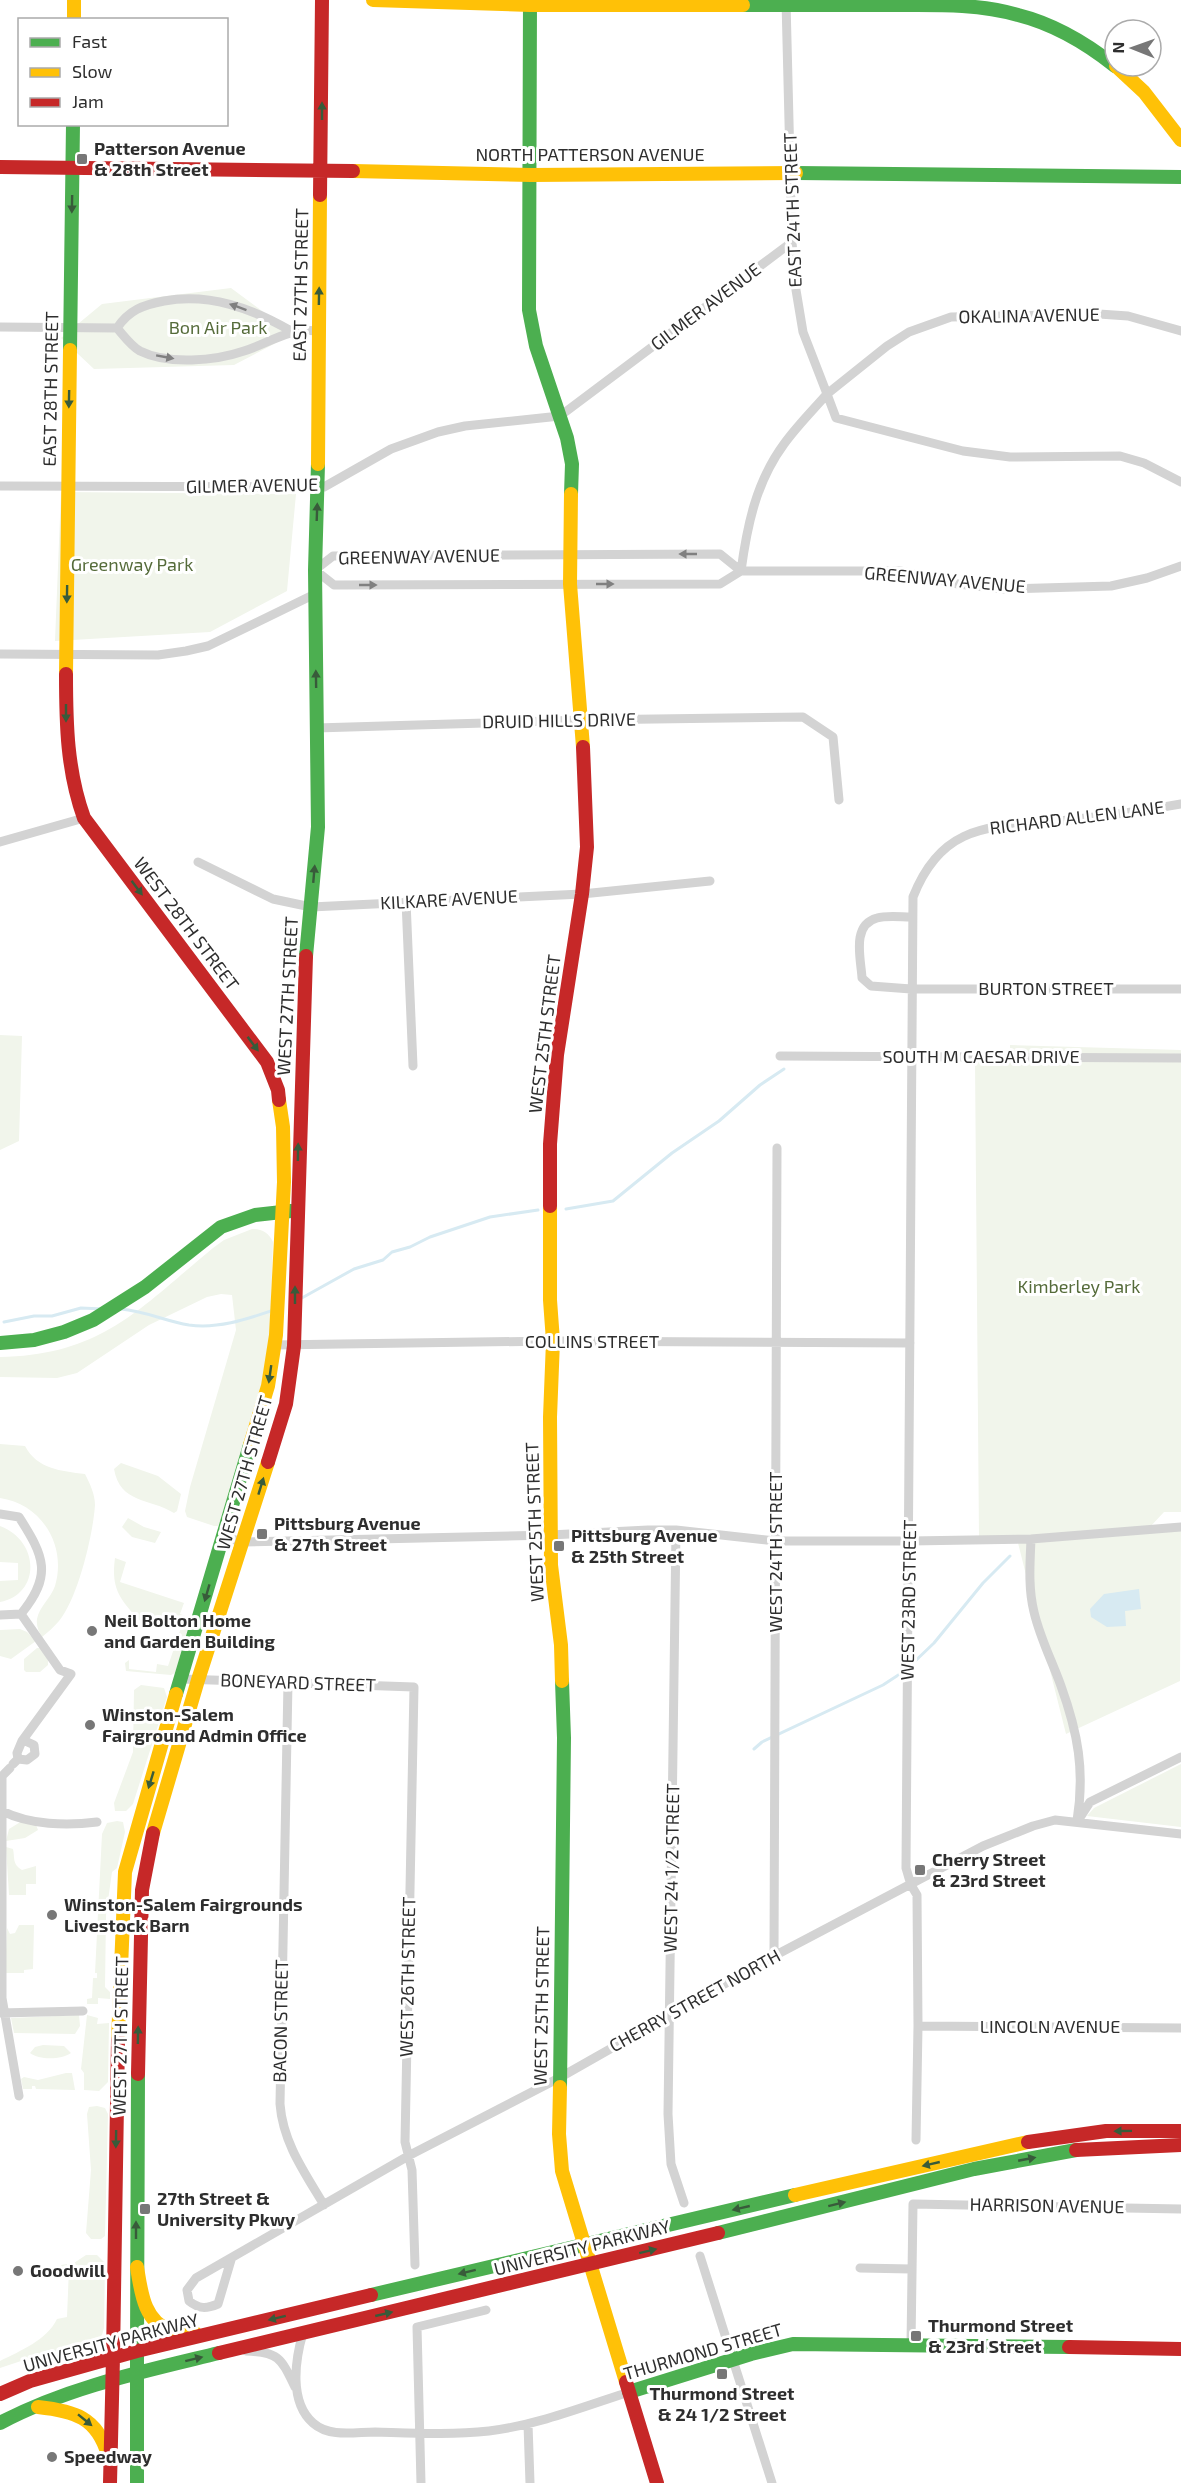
<svg xmlns="http://www.w3.org/2000/svg" width="1181" height="2483" font-family="'Exo 2',sans-serif">
<rect width="100%" height="100%" fill="#fff"/>
<path fill="#f1f5eb" d="M 231,288 L 293,334 L 234,365 L 94,369 L 61,338 L 102,304 Z
M 61,492 L 296,494 L 287,591 L 210,632 L 55,641 Z
M 0,1035 L 22,1036 L 19,1141 L 0,1150 Z
M 1010,1045 L 1181,1050 L 1181,1512 L 1164,1512 L 1150,1527 L 1181,1528 L 1180,1681 L 1066,1734 L 1017,1539 L 979,1539 L 975,1062 L 1010,1062 Z
M 252,1229 C 262,1229 269,1233 273,1242 L 270,1336 L 263,1381 L 222,1520 L 218,1526 L 214,1526 L 187,1517 L 185,1511 L 190,1487 L 236,1330 L 232,1295 L 221,1294 L 207,1297 L 149,1325 L 77,1373 L 57,1378 L 0,1377 L 0,1357 C 102,1355 139,1309 213,1248 L 224,1240 Z
M 0,1444 L 25,1446 C 37,1469 61,1471 85,1474 C 90,1484 95,1494 95,1505 C 93,1535 78,1598 59,1621 C 54,1627 48,1632 42,1637 C 39,1632 36,1626 37,1619 C 39,1607 51,1598 55,1586 C 67,1546 42,1504 0,1498 Z
M 121,1463 L 158,1476 L 181,1494 L 177,1511 L 174,1513 C 150,1498 120,1504 114,1469 Z
M 128,1518 L 144,1527 L 161,1532 L 155,1543 L 132,1537 L 122,1527 Z
M 0,1526 C 40,1541 41,1594 0,1602 L 0,1581 L 18,1580 L 18,1563 L 0,1562 Z
M 115,1558 L 126,1562 L 120,1582 L 184,1603 L 180,1614 L 191,1618 L 175,1673 L 171,1675 L 126,1671 L 125,1663 L 129,1660 L 129,1669 L 156,1672 L 157,1664 L 168,1666 L 182,1625 L 146,1614 L 142,1621 L 139,1620 C 119,1598 111,1588 115,1558 Z
M 20,1629 L 27,1632 L 36,1641 L 11,1659 L 0,1656 L 0,1630 Z
M 37,1648 L 40,1648 L 48,1660 L 48,1665 L 40,1672 L 26,1672 L 24,1670 L 24,1659 Z
M 141,1685 L 164,1688 L 167,1697 L 133,1804 L 126,1811 L 115,1811 L 114,1803 L 133,1752 L 134,1690 Z
M 1181,1764 L 1181,1827 L 1087,1816 L 1094,1808 Z
M 22,1821 L 36,1825 L 38,1830 L 25,1838 L 6,1841 L 9,1829 Z
M 117,1821 L 123,1822 L 125,1832 L 117,1868 L 112,1872 L 106,1915 L 105,1987 L 110,1992 L 110,1999 L 98,1998 L 98,2004 L 87,2004 L 87,1999 L 92,1998 L 93,1978 L 97,1978 L 97,1973 L 95,1973 L 102,1834 L 107,1823 Z
M 6,1847 L 13,1849 C 15,1858 12,1864 22,1870 L 36,1866 L 36,1884 L 26,1884 L 26,1895 L 9,1895 Z
M 19,1925 L 34,1925 L 33,1969 L 24,1970 L 24,1973 L 5,1973 L 7,1928 L 10,1934 L 15,1933 Z
M 79,2015 L 80,2026 L 75,2034 L 14,2033 L 11,2018 Z
M 87,2015 L 98,2018 L 97,2024 L 109,2023 L 108,2082 L 99,2091 L 84,2090 L 84,2073 L 81,2069 Z
M 43,2045 L 64,2046 L 71,2053 C 61,2060 39,2060 30,2053 L 35,2047 Z
M 66,2073 L 72,2073 L 75,2090 L 36,2089 L 35,2086 L 32,2086 L 32,2089 L 23,2089 L 21,2079 L 24,2077 L 38,2080 Z
M 97,2106 L 105,2108 L 108,2114 L 105,2236 L 101,2239 L 91,2239 L 86,2233 L 91,2170 L 87,2114 L 89,2107 Z
M 86,2255 L 97,2255 L 105,2263 L 104,2328 L 102,2335 L 92,2343 L 33,2357 L 0,2368 L 0,2361 C 20,2351 47,2340 57,2319 L 67,2317 L 69,2268 L 61,2268 L 61,2265 L 74,2263 Z"/>
<path fill="#d7eaf2" d="M 1139,1589 L 1141,1609 L 1125,1611 L 1126,1626 L 1107,1627 L 1091,1617 L 1090,1609 L 1104,1594 Z"/>
<g fill="none" stroke-linecap="round" stroke-linejoin="round">
<path stroke="#d7eaf2" stroke-width="3" d="M 566,1209 L 613,1201 L 672,1153 L 719,1121 L 760,1085 L 784,1069
M 300,1299 L 354,1269 L 383,1260 L 392,1252 L 410,1247 L 430,1237 L 490,1217 L 538,1210
M 121,1309 C 145,1311 165,1321 189,1325 C 219,1329 247,1319 274,1310
M 4,1322 L 34,1316 L 52,1316 L 81,1308 L 103,1309
M 911,1665 L 934,1643 L 983,1583 L 1010,1556
M 754,1749 L 762,1742 L 883,1685 L 906,1670"/>
<path stroke="#d3d3d3" stroke-width="9" d="M 0,327 L 117,328
M 117,328 C 124,336 131,346 140,351 C 168,365 215,361 244,351 C 272,342 287,328 318,331
M 117,328 C 129,310 143,305 164,301 C 210,293 251,308 291,331
M 1181,331 L 1128,316 L 1099,314 L 951,317 L 909,332 L 887,346 L 827,394 L 836,418 L 963,451 L 1010,457 L 1120,456 L 1144,463 L 1181,482
M 0,486 L 324,487 L 391,449 L 438,432 L 465,426 L 560,416 L 792,242
M 741,571 L 720,554 L 333,556 L 315,570 L 334,585 L 720,584 L 741,571 L 900,571 L 958,584 L 1003,589 L 1111,586 L 1147,578 L 1181,566
M 741,571 C 747,526 756,482 784,444 C 797,426 813,410 827,394 L 803,332 L 796,290 L 792,242 L 786,1
M 0,654 L 158,655 L 186,651 L 208,646 L 315,594
M 316,728 L 582,720 L 803,717 L 833,737 L 839,800
M 0,842 L 84,818
M 198,862 L 273,899 L 311,907 L 582,894 L 710,881
M 406,901 L 413,1066
M 911,917 C 901,917 887,915 877,918 C 851,925 861,959 862,978 L 871,986 L 911,989 L 1181,989
M 780,1056 L 1181,1058
M 274,1345 L 553,1341 L 910,1343
M 0,1514 L 19,1517 C 44,1556 53,1575 21,1614
M 676,1530 L 668,2114 L 671,2164 L 684,2203
M 223,1537 L 244,1542 L 550,1535 L 648,1530 L 676,1530 L 775,1541 L 910,1541 L 1031,1539 L 1181,1527
M 1031,1539 C 1030,1563 1028,1588 1034,1612 C 1040,1638 1052,1661 1061,1686 C 1078,1733 1085,1771 1077,1821
M 0,1615 L 21,1614 L 60,1670 L 71,1674 L 22,1741 L 17,1753 L 18,1759 L 13,1764
M 182,1679 L 414,1687 L 405,2142 L 412,2170 L 415,2265
M 288,1682 L 280,2104 C 283,2143 305,2173 324,2205
M 18,1759 L 27,1760 L 35,1754 L 34,1745 L 23,1740
M 10,1768 L 2,1776 L 2,1998 L 19,2096
M 2,1811 C 30,1825 67,1826 97,1822
M 1079,1819 L 1090,1802 L 1181,1757
M 774,1956 L 777,1148
M 0,2013 L 83,2011
M 918,2026 L 1181,2028
M 916,2140 L 918,2026 L 917,1895 L 911,1885 L 906,1868 L 913,897 C 944,818 997,828 1068,820 C 1106,816 1143,811 1181,804
M 700,2256 L 772,2483
M 231,2260 L 218,2304 C 206,2309 199,2309 189,2301 L 187,2290 L 196,2278 L 410,2155 L 559,2078 L 774,1956 L 983,1846 L 1033,1826 L 1055,1820 L 1181,1834
M 860,2268 L 911,2269
M 303,2333 C 295,2360 289,2402 313,2423 C 330,2438 355,2432 375,2432 C 413,2433 451,2435 489,2431 C 537,2425 583,2407 629,2392
M 911,2344 L 913,2204 L 1181,2209
M 246,2351 C 279,2352 281,2358 295,2387
M 528,2424 L 530,2483
M 421,2483 L 417,2327 L 486,2310"/>
<path stroke="#4caf50" stroke-width="14" d="M 530,0 L 529,310 L 536,346 L 567,438 L 572,464 L 571,494
M 743,5 C 792,5 841,5 890,5 C 932,5 977,3 1018,15 C 1054,24 1086,43 1115,66
M 796,173 L 1181,177
M 70,350 L 73,124
M 306,956 L 318,827 L 315,570 L 318,464
M 0,1343 L 34,1340 L 64,1332 L 93,1320 L 145,1287 L 221,1227 L 255,1215 L 291,1211
M 176,1694 L 250,1445
M 560,2087 L 564,1738 L 562,1681
M 718,2233 L 974,2169 L 1076,2150
M 371,2295 L 795,2195
M 137,2351 L 138,2074
M 137,2351 L 137,2483
M 629,2392 L 751,2354 L 793,2344 L 1069,2347
M 0,2423 C 68,2387 145,2371 219,2353"/>
<path stroke="#ffc107" stroke-width="14" d="M 74,0 L 74,20
M 373,0 L 530,5 L 743,5
M 1116,66 L 1144,92 L 1181,140
M 353,171 L 531,175 L 796,173
M 318,464 L 320,195
M 571,494 L 570,584 L 583,747
M 66,674 L 70,350
M 550,1206 L 550,1300 L 553,1341 L 550,1417 L 551,1565 L 561,1645 L 562,1681
M 250,1445 L 268,1386 L 276,1335 L 284,1182 L 283,1127 L 279,1100
M 153,1833 L 198,1680 L 268,1462
M 118,2040 L 125,1872 L 176,1694
M 560,2087 L 559,2134 L 562,2171 L 626,2382
M 795,2195 L 1028,2142
M 137,2267 C 141,2292 144,2322 171,2331 C 179,2334 187,2333 195,2333
M 38,2407 C 74,2411 97,2417 108,2455"/>
<path stroke="#c62828" stroke-width="14" d="M 0,167 L 353,171
M 320,195 L 322,0
M 66,674 C 66,724 67,771 84,818 L 267,1062 L 278,1090 L 279,1100
M 550,1206 L 550,1144 L 557,1055 L 582,894 L 587,847 L 583,747
M 268,1462 L 286,1404 L 294,1346 L 306,956
M 138,2074 L 142,1890 L 153,1833
M 1028,2142 L 1106,2131 L 1181,2131
M 1076,2150 L 1181,2145
M 1069,2347 L 1181,2349
M 219,2353 L 718,2233
M 113,2357 L 118,2040
M 626,2382 L 657,2483
M 0,2394 L 30,2381 L 137,2351 L 371,2295
M 110,2483 L 113,2357"/>
</g>
<defs><path id="oneway-solid" d="M-6-.8H1V-3.2L6.5 0L1 3.2V.8H-6Z" transform="scale(1.5)"/></defs>
<g fill="#385b3a">
<use href="#oneway-solid" transform="translate(322 111) rotate(-90)"/>
<use href="#oneway-solid" transform="translate(72 204) rotate(91)"/>
<use href="#oneway-solid" transform="translate(319 296) rotate(-89)"/>
<use href="#oneway-solid" transform="translate(69 399) rotate(91)"/>
<use href="#oneway-solid" transform="translate(317 512) rotate(-88)"/>
<use href="#oneway-solid" transform="translate(67 594) rotate(91)"/>
<use href="#oneway-solid" transform="translate(316 679) rotate(-91)"/>
<use href="#oneway-solid" transform="translate(66 713) rotate(90)"/>
<use href="#oneway-solid" transform="translate(314 874) rotate(-85)"/>
<use href="#oneway-solid" transform="translate(137 888) rotate(53)"/>
<use href="#oneway-solid" transform="translate(253 1044) rotate(53)"/>
<use href="#oneway-solid" transform="translate(298 1152) rotate(-89)"/>
<use href="#oneway-solid" transform="translate(295 1295) rotate(-90)"/>
<use href="#oneway-solid" transform="translate(270 1374) rotate(98)"/>
<use href="#oneway-solid" transform="translate(261 1486) rotate(-73)"/>
<use href="#oneway-solid" transform="translate(207 1593) rotate(106)"/>
<use href="#oneway-solid" transform="translate(151 1780) rotate(107)"/>
<use href="#oneway-solid" transform="translate(138 2035) rotate(-89)"/>
<use href="#oneway-solid" transform="translate(1123 2131) rotate(179)"/>
<use href="#oneway-solid" transform="translate(116 2139) rotate(91)"/>
<use href="#oneway-solid" transform="translate(1027 2159) rotate(-11)"/>
<use href="#oneway-solid" transform="translate(931 2164) rotate(167)"/>
<use href="#oneway-solid" transform="translate(837 2204) rotate(-14)"/>
<use href="#oneway-solid" transform="translate(741 2208) rotate(167)"/>
<use href="#oneway-solid" transform="translate(136 2230) rotate(-90)"/>
<use href="#oneway-solid" transform="translate(648 2251) rotate(-14)"/>
<use href="#oneway-solid" transform="translate(467 2272) rotate(166)"/>
<use href="#oneway-solid" transform="translate(384 2314) rotate(-13)"/>
<use href="#oneway-solid" transform="translate(277 2318) rotate(166)"/>
<use href="#oneway-solid" transform="translate(194 2359) rotate(-14)"/>
<use href="#oneway-solid" transform="translate(85 2420) rotate(39)"/>
</g>
<g fill="#808080">
<use href="#oneway-solid" transform="translate(238 307) rotate(-160)"/>
<use href="#oneway-solid" transform="translate(165 357) rotate(10)"/>
<use href="#oneway-solid" transform="translate(688 554) rotate(180)"/>
<use href="#oneway-solid" transform="translate(605 584)"/>
<use href="#oneway-solid" transform="translate(368 585)"/>
</g>
<g fill="#777" stroke="#fff" stroke-width="2">
<rect x="76" y="153" width="12" height="12" rx="3"/>
<rect x="256" y="1528" width="12" height="12" rx="3"/>
<rect x="553" y="1540" width="12" height="12" rx="3"/>
<circle cx="92" cy="1631" r="6"/>
<circle cx="90" cy="1725" r="6"/>
<rect x="914" y="1864" width="12" height="12" rx="3"/>
<circle cx="52" cy="1915" r="6"/>
<rect x="139" y="2203" width="12" height="12" rx="3"/>
<circle cx="18" cy="2271" r="6"/>
<rect x="910" y="2330" width="12" height="12" rx="3"/>
<rect x="716" y="2368" width="12" height="12" rx="3"/>
<circle cx="52" cy="2457" r="6"/>
</g>
<g text-anchor="middle" stroke-width="6" stroke-linejoin="round" paint-order="stroke">
<g font-size="18" font-weight="bold" fill="#2e2e2e" stroke="#fff" text-anchor="start">
<text x="94" y="155">Patterson Avenue<tspan x="94" dy="21">&amp; 28th Street</tspan></text>
<text x="274" y="1530">Pittsburg Avenue<tspan x="274" dy="21">&amp; 27th Street</tspan></text>
<text x="571" y="1542">Pittsburg Avenue<tspan x="571" dy="21">&amp; 25th Street</tspan></text>
<text x="104" y="1627">Neil Bolton Home<tspan x="104" dy="21">and Garden Building</tspan></text>
<text x="102" y="1721">Winston-Salem<tspan x="102" dy="21">Fairground Admin Office</tspan></text>
<text x="932" y="1866">Cherry Street<tspan x="932" dy="21">&amp; 23rd Street</tspan></text>
<text x="64" y="1911">Winston-Salem Fairgrounds<tspan x="64" dy="21">Livestock Barn</tspan></text>
<text x="157" y="2205">27th Street &amp;<tspan x="157" dy="21">University Pkwy</tspan></text>
<text x="30" y="2277">Goodwill</text>
<text x="928" y="2332">Thurmond Street<tspan x="928" dy="21">&amp; 23rd Street</tspan></text>
<text x="722" y="2400" text-anchor="middle">Thurmond Street<tspan x="722" dy="21">&amp; 24 1/2 Street</tspan></text>
<text x="64" y="2463">Speedway</text>
</g>
<g font-size="18" fill="#2e2e2e" stroke="#fff">
<text x="590" y="161">NORTH PATTERSON AVENUE</text>
<text transform="translate(793 210) rotate(-92)" y="6">EAST 24TH STREET</text>
<text transform="translate(301 285) rotate(-89)" y="6">EAST 27TH STREET</text>
<text transform="translate(706 307) rotate(-37)" y="6">GILMER AVENUE</text>
<text transform="translate(1029 316) rotate(-1)" y="6">OKALINA AVENUE</text>
<text transform="translate(51 389) rotate(-89)" y="6">EAST 28TH STREET</text>
<text transform="translate(252 486) rotate(-1)" y="6">GILMER AVENUE</text>
<text transform="translate(419 557) rotate(-1)" y="6">GREENWAY AVENUE</text>
<text transform="translate(945 580) rotate(5)" y="6">GREENWAY AVENUE</text>
<text transform="translate(559 721) rotate(-1)" y="6">DRUID HILLS DRIVE</text>
<text transform="translate(1077 818) rotate(-7)" y="6">RICHARD ALLEN LANE</text>
<text transform="translate(449 900) rotate(-3)" y="6">KILKARE AVENUE</text>
<text transform="translate(186 924) rotate(53)" y="6">WEST 28TH STREET</text>
<text x="1046" y="995">BURTON STREET</text>
<text transform="translate(288 996) rotate(-87)" y="6">WEST 27TH STREET</text>
<text transform="translate(545 1034) rotate(-83)" y="6">WEST 25TH STREET</text>
<text x="981" y="1063">SOUTH M CAESAR DRIVE</text>
<text x="592" y="1348">COLLINS STREET</text>
<text transform="translate(245 1473) rotate(-74)" y="6">WEST 27TH STREET</text>
<text transform="translate(535 1522) rotate(-92)" y="6">WEST 25TH STREET</text>
<text transform="translate(776 1552) rotate(-90)" y="6">WEST 24TH STREET</text>
<text transform="translate(909 1600) rotate(-89)" y="6">WEST 23RD STREET</text>
<text transform="translate(298 1683) rotate(2)" y="6">BONEYARD STREET</text>
<text transform="translate(672 1868) rotate(-89)" y="6">WEST 24 1/2 STREET</text>
<text transform="translate(408 1977) rotate(-89)" y="6">WEST 26TH STREET</text>
<text transform="translate(695 2001) rotate(-29)" y="6">CHERRY STREET NORTH</text>
<text transform="translate(542 2006) rotate(-89)" y="6">WEST 25TH STREET</text>
<text transform="translate(281 2021) rotate(-89)" y="6">BACON STREET</text>
<text x="1050" y="2033">LINCOLN AVENUE</text>
<text transform="translate(121 2036) rotate(-89)" y="6">WEST 27TH STREET</text>
<text transform="translate(1047 2206) rotate(1)" y="6">HARRISON AVENUE</text>
<text transform="translate(582 2248) rotate(-14)" y="6">UNIVERSITY PARKWAY</text>
<text transform="translate(111 2343) rotate(-15)" y="6">UNIVERSITY PARKWAY</text>
<text transform="translate(703 2352) rotate(-16)" y="6">THURMOND STREET</text>
</g>
<g font-size="18" fill="#556b3a" stroke="#fff">
<text x="218" y="334">Bon Air Park</text>
<text x="132" y="571">Greenway Park</text>
<text x="1079" y="1293">Kimberley Park</text>
</g>
</g>
<rect x="18" y="18" width="210" height="108" fill="#ffffff" stroke="#ababab" stroke-width="1.5"/>
<rect x="30" y="38" width="30" height="9" fill="#4caf50" stroke="#ababab" stroke-width="1.5"/>
<text x="72" y="48" font-size="18" fill="#2e2e2e">Fast</text>
<rect x="30" y="68" width="30" height="9" fill="#ffc107" stroke="#ababab" stroke-width="1.5"/>
<text x="72" y="78" font-size="18" fill="#2e2e2e">Slow</text>
<rect x="30" y="98" width="30" height="9" fill="#c62828" stroke="#ababab" stroke-width="1.5"/>
<text x="72" y="108" font-size="18" fill="#2e2e2e">Jam</text>
<g transform="translate(1133 48) rotate(271)"><circle r="28" fill="#ffffff" stroke="#ababab" stroke-width="1.5"/>
<path d="M0-4.5L10 22L0 15L-10 22Z" fill="#777777"/>
<text y="-9" font-size="16" font-weight="bold" text-anchor="middle" fill="#2e2e2e">N</text>
</g>
</svg>
